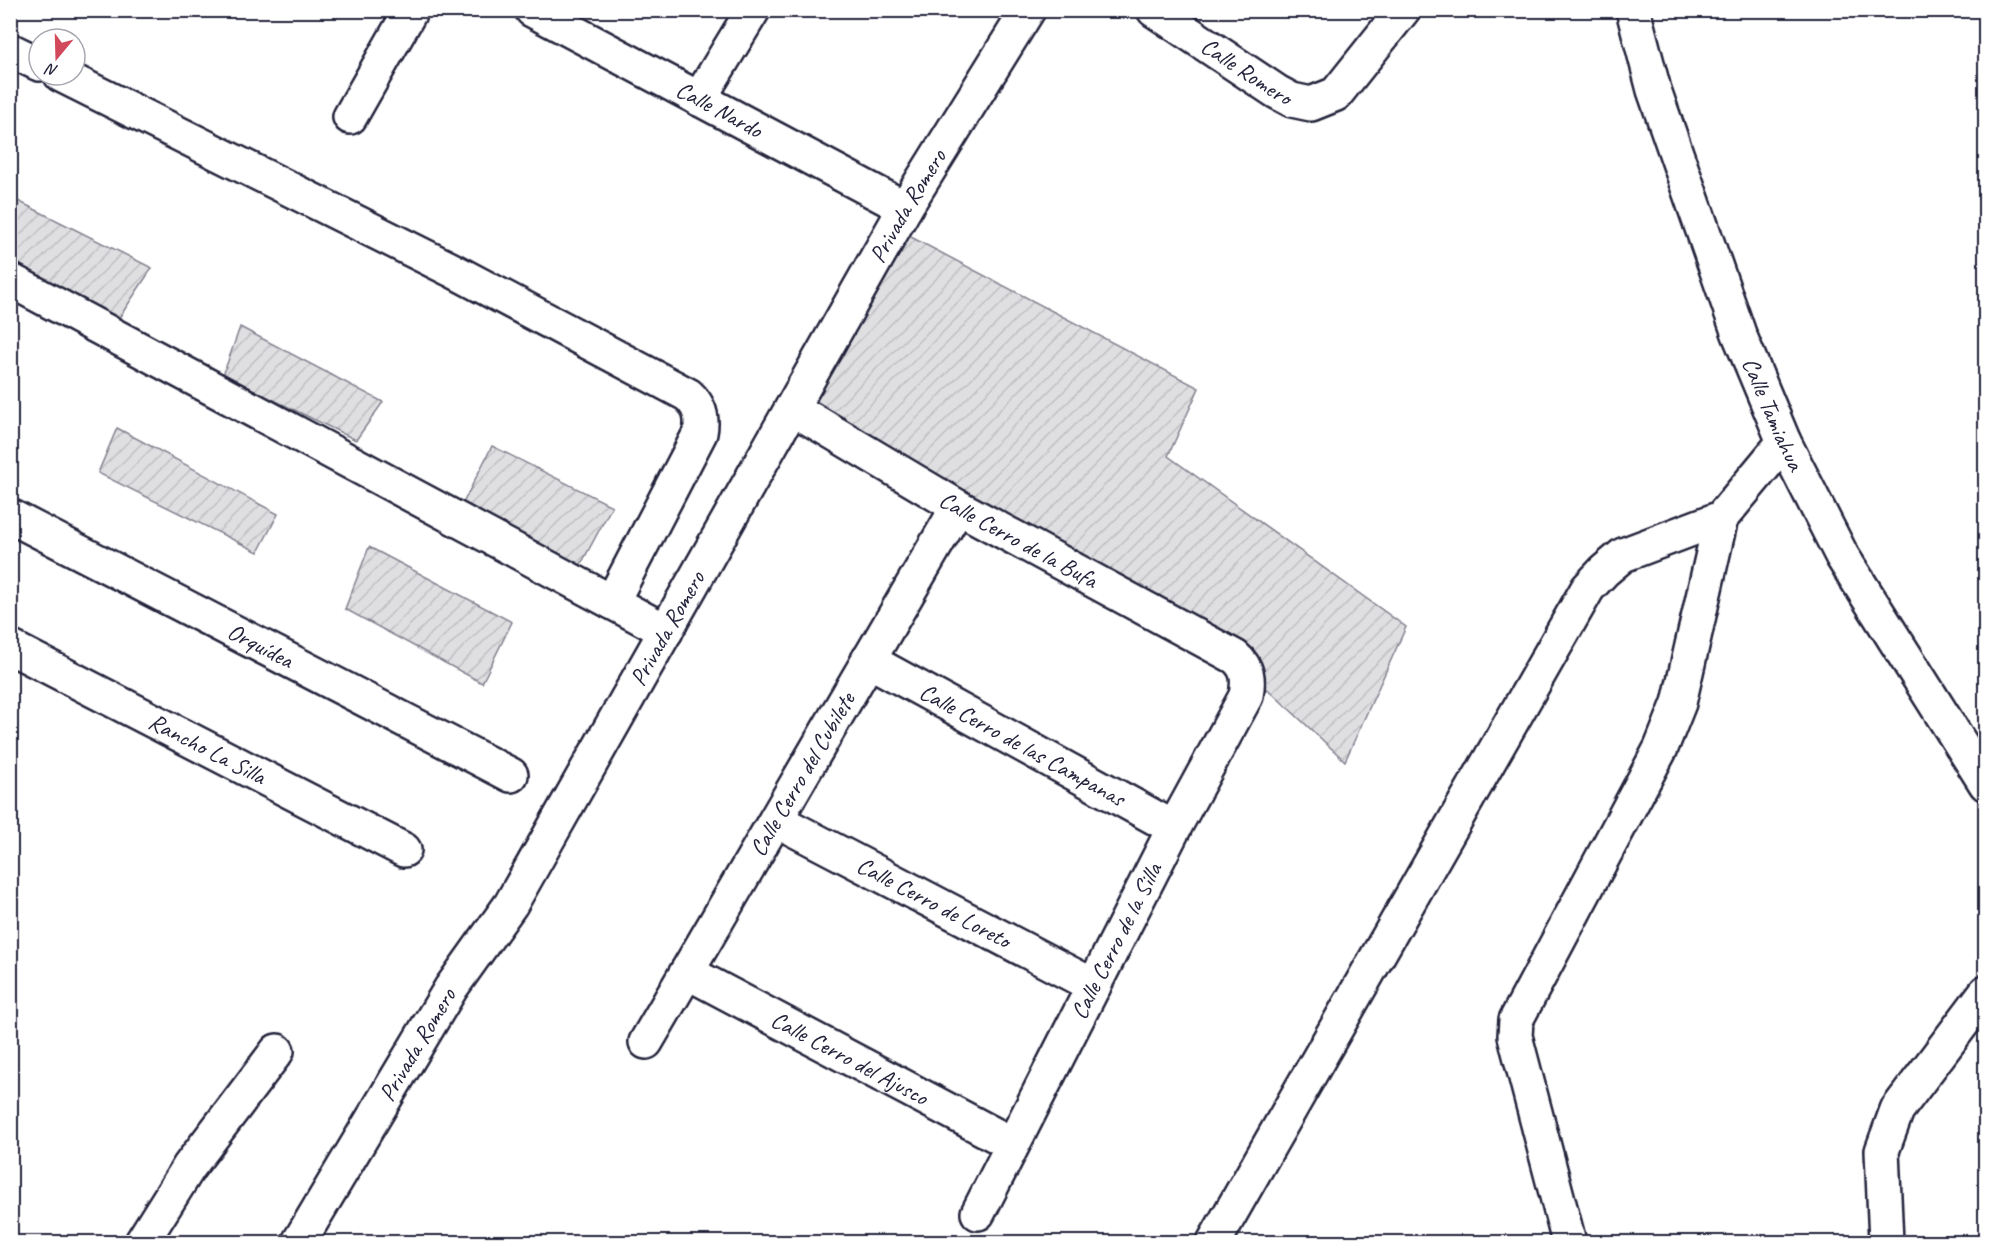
<svg xmlns="http://www.w3.org/2000/svg" width="1996" height="1253" font-family="Caveat,sans-serif">
<defs>
<pattern id="garden-furrows" width="10" height="10" patternUnits="userSpaceOnUse" patternTransform="scale(1.5)"><rect width="10" height="10" fill="#dfdfe2"/><path d="M-1 1l2-2M0 10L10 0M9 11l2-2" fill="none" stroke="#bfbfc3"/></pattern>
</defs>
<rect width="100%" height="100%" fill="#fff"/>
<filter id="ink" filterUnits="userSpaceOnUse"><feTurbulence type="fractalNoise" baseFrequency=".0167" numOctaves="2"/><feDisplacementMap in="SourceGraphic" scale="12" xChannelSelector="R" yChannelSelector="G"/><feConvolveMatrix kernelMatrix="1 2 1 2 8 2 1 2 1" color-interpolation-filters="sRGB"/></filter>
<g filter="url(#ink)">
<path fill="url(#garden-furrows)" stroke="#80808e" stroke-width="1.5" d="M 10,197 L 152,268 L 119,318 L 11,265 Z
M 909,236 L 1199,388 L 1168,456 L 1406,627 L 1345,761 L 1246,669 L 792,408 Z
M 240,327 L 383,402 L 356,440 L 223,375 Z
M 117,428 L 278,514 L 258,552 L 98,473 Z
M 492,446 L 612,506 L 572,581 L 455,519 Z
M 369,547 L 512,622 L 482,683 L 345,609 Z"/>
<g fill="none" stroke-linecap="round" stroke-linejoin="round">
<defs>
<g id="minor">
<path id="s1" d="M 532,10 L 905,208"/>
<path id="s2" d="M 1154,10 L 1277,92 L 1292,100 L 1311,104 L 1336,94 L 1403,10"/>
<path id="s3" d="M 1633,10 L 1654,90 L 1739,334 L 1784,442 L 1842,556 L 1986,784"/>
<path d="M 10,50 L 39,64"/>
<path d="M 61,75 L 452,270 L 688,395 C 700,406 703,418 700,433 L 612,602"/>
<path d="M 699,99 L 753,10"/>
<path d="M 350,117 L 411,10"/>
<path d="M 10,280 L 666,631"/>
<path id="s4" d="M 792,408 L 958,507 L 1235,657 C 1248,668 1249,679 1246,696 L 1174,828 L 978,1213"/>
<path id="s5" d="M 10,516 L 511,775"/>
<path id="s6" d="M 10,647 L 404,850"/>
<path id="s7" d="M 868,660 L 1174,828"/>
<path id="s8" d="M 776,820 L 1094,986"/>
<path id="s9" d="M 687,972 L 1012,1144"/>
<path id="s10" d="M 646,1042 L 958,507"/>
<path d="M 142,1242 L 189,1167 L 277,1051"/>
<path id="s11" d="M 299,1242 L 451,988 L 511,904 L 905,208 L 1028,10"/>
<path d="M 1214,1242 L 1588,588 L 1604,571 L 1623,555 L 1721,518"/>
<path d="M 1569,1242 L 1515,1036 L 1516,1020 L 1661,748 L 1679,703 L 1721,518 L 1784,442"/>
<path d="M 1886,1242 L 1882,1151 L 1897,1110 L 1986,992"/>
</g>
</defs>
<use href="#minor" stroke="#22223b" stroke-width="38"/>
<use href="#minor" stroke="#fff" stroke-width="33"/>
</g>
</g>
<g text-anchor="middle" stroke-width="4.5" stroke-linejoin="round" paint-order="stroke">
<g font-size="24" fill="#22223b" stroke="#fff">
<text dy="8" stroke="none"><textPath href="#s2" startOffset="111">Calle Romero</textPath></text>
<text dy="8" stroke="none"><textPath href="#s1" startOffset="212">Calle Nardo</textPath></text>
<text dy="8" stroke="none"><textPath href="#s11" startOffset="1202">Privada Romero</textPath></text>
<text dy="8" stroke="none"><textPath href="#s3" startOffset="428">Calle Tamiahua</textPath></text>
<text dy="8" stroke="none"><textPath href="#s4" startOffset="262">Calle Cerro de la Bufa</textPath></text>
<text dy="8" stroke="none"><textPath href="#s11" startOffset="716">Privada Romero</textPath></text>
<text dy="8" stroke="none"><textPath href="#s5" startOffset="282">Orquídea</textPath></text>
<text dy="8" stroke="none"><textPath href="#s7" startOffset="176">Calle Cerro de las Campanas</textPath></text>
<text dy="8" stroke="none"><textPath href="#s6" startOffset="222">Rancho La Silla</textPath></text>
<text dy="8" stroke="none"><textPath href="#s10" startOffset="310">Calle Cerro del Cubilete</textPath></text>
<text dy="8" stroke="none"><textPath href="#s8" startOffset="178">Calle Cerro de Loreto</textPath></text>
<text transform="translate(1116 941) rotate(-63)" y="8">Calle Cerro de la Silla</text>
<text dy="8" stroke="none"><textPath href="#s11" startOffset="230">Privada Romero</textPath></text>
<text dy="8" stroke="none"><textPath href="#s9" startOffset="184">Calle Cerro del Ajusco</textPath></text>
</g>
</g>
<rect width="1996" height="1253" fill="none" stroke="#fff" stroke-width="36"/>
<rect x="18" y="18" width="1960" height="1217" fill="none" stroke="#22223b" stroke-width="2" filter="url(#ink)"/>
<g transform="translate(57 57) rotate(199)"><circle r="28" fill="#ffffff" stroke="#a7a7b1" stroke-width="1.5"/>
<path d="M0-4.5L10 22L0 15L-10 22Z" fill="#d1495b"/>
<text y="-9" font-size="16" font-weight="bold" text-anchor="middle" fill="#22223b">N</text>
</g>
</svg>
